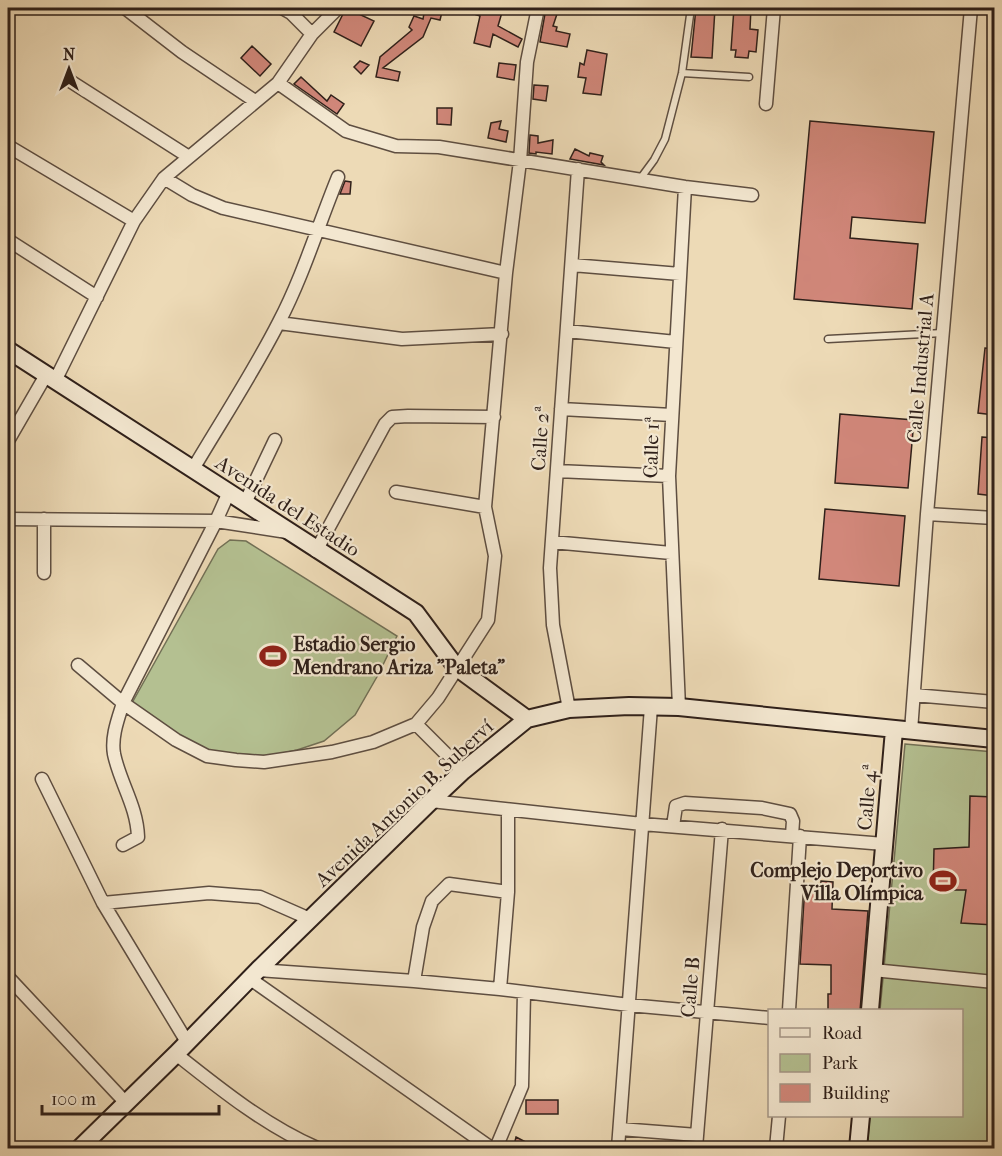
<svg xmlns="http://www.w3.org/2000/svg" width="1002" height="1156" font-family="'IM FELL French Canon',serif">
<rect width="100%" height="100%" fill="#eddab6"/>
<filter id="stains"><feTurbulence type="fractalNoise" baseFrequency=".00333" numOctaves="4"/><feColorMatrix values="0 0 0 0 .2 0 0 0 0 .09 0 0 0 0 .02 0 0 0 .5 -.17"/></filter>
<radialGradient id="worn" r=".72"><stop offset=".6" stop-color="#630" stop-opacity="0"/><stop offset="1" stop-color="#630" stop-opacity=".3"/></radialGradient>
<path fill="#b4c091" stroke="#727056" stroke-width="1.5" d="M 230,540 L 246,541 L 397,636 L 378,675 L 355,715 L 324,741 L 297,750 L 269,756 L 210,752 L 172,732 L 132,703 L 218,549 Z
M 905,744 L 994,752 L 994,1148 L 867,1148 L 870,1116 L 962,1116 L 962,1010 L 880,1010 Z"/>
<path fill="#d1877a" stroke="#2f201a" stroke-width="1.5" d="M 346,8 L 374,21 L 361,46 L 334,32 Z
M 425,8 L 443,8 L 440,20 L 431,18 L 423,37 L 383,68 L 400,72 L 398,81 L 376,77 L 380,57 L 412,30 L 409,27 L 414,16 L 423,19 Z
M 462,8 L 503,9 L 498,26 L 522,39 L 518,47 L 493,34 L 490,47 L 474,43 L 480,16 L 462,10 Z
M 546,8 L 559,8 L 553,26 L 557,27 L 556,31 L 570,34 L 567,47 L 540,42 Z
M 696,8 L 715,8 L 712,58 L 691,57 Z
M 734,8 L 751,8 L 750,29 L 758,30 L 756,52 L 749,51 L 748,58 L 735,57 L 736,50 L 731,50 Z
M 252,46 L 271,64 L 260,76 L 241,58 Z
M 587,50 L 607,54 L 601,95 L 583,93 L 586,78 L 578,77 L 580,63 L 584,65 Z
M 360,61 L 369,65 L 361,74 L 354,67 Z
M 499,63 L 516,65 L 514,80 L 497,77 Z
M 301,77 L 327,101 L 331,95 L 344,104 L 337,114 L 294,84 Z
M 534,85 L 548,86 L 546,101 L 533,99 Z
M 437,108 L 452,108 L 451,125 L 437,124 Z
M 501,121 L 499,129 L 508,131 L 506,142 L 488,138 L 491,123 Z
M 810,121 L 934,132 L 925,223 L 852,217 L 850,238 L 918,244 L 912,309 L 794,299 Z
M 530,135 L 538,136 L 538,143 L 553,140 L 552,154 L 536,152 L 536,154 L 529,153 Z
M 575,149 L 589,156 L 590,153 L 603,156 L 601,162 L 604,165 L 570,159 Z
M 345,181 L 351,182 L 350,194 L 340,194 Z
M 985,348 L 994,349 L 994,415 L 978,413 Z
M 840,414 L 914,420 L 908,488 L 835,483 Z
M 982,437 L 994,438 L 994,496 L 978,494 Z
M 825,509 L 905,516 L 899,586 L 819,579 Z
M 970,796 L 994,797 L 994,925 L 961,923 L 966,890 L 933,890 L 934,849 L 969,847 Z
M 821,881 L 833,882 L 832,909 L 868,911 L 860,1011 L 828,1011 L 828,994 L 831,994 L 831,965 L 800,964 L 805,884 L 821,885 Z
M 526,1100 L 558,1100 L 558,1114 L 526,1114 Z
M 516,1137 L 539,1149 L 513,1149 Z"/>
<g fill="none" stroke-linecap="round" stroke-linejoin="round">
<defs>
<path id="lane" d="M 682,73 L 749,77
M 640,179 L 654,160 L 665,139 L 682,73 L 691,8
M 828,339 L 943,333"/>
<path id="street" d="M 125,8 L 182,52 L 255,101
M 282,8 L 291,13 L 312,34
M 70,81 L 189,157
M 278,83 L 346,131 L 396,146 L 439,147 L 685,187 L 752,195
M 766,104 L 774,8
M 8,146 L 134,221
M 164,178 L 192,195 L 223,208 L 506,273
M 8,240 L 97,297
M 572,265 L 680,274
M 279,323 L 402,339 L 502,334
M 567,331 L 676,342
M 55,381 L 134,221 L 164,178 L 278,83 L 312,34 L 338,8
M 561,409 L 672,415
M 9,439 L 46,375
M 193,469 C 222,420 253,373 279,322 C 303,276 318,226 338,177
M 557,471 L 669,476
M 396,492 L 485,507
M 245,503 L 275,440
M 927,514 L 994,518
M 8,519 L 216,521 L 287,532
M 552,542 L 671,553
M 316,551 L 385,424 L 392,417 L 408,416 L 494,417
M 44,573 L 44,519
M 78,665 L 123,703 L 176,740 L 207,756 L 236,760 L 264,762 L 332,752 L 373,742 L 416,724 L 438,698 L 488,620 L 495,556 L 485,507 L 506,273 L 520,161 L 527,62 L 538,8
M 914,695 L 994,702
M 679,707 L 669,476 L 685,187
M 569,709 L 553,625 L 550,568 L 578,169
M 416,724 L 463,771
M 911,731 L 927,514 L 971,8
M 42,779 L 103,903 L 187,1042
M 431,801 L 642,824 L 884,844
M 673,826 L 676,806 L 685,803 L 762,808 L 790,814 L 793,821 L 792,835
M 123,845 L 138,837 C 137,806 120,783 114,754 C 111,737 118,719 123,703 L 216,521 L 229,492
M 103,903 L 209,893 L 260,897 L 310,919
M 258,970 L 414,981 L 500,989 L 629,1005 L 770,1018
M 873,970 L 994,982
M 8,977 L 126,1103
M 249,978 L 491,1148
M 414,981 L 423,927 L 432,901 L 449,884 L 508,892
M 500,989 L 508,892 L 508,810
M 789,1010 L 800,836
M 176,1054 C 220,1089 266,1126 317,1148
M 620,1129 L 697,1135
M 496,1148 L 522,1086 L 524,993
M 618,1148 L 651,707
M 696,1148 L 722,829
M 776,1148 L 779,1116"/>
<path id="secondary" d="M 8,350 L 416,613 L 456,667 L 527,719
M 870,1010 L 894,730
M 80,1148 L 176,1054 L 258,970 L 431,801 L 463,771 L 527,719 L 569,709 L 629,706 L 679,707 L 994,739
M 858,1148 L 861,1116"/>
</defs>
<use href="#lane" stroke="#5e4e41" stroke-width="9"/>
<use href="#street" stroke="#5e4e41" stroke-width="15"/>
<use href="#secondary" stroke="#2f201a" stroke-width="20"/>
<use href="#lane" stroke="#f3e7d0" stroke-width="6"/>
<use href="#street" stroke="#f3e7d0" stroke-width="12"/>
<use href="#secondary" stroke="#f3e7d0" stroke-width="16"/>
</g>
<defs>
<symbol id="stadium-bare" viewBox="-9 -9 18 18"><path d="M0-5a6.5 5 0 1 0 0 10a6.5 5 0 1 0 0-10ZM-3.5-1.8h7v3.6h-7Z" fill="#8f2418" stroke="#f3e7d0" stroke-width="2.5" paint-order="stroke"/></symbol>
</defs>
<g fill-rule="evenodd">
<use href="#stadium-bare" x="254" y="637" width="38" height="38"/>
<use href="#stadium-bare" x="924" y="862" width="38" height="38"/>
</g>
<g text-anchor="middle" stroke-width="4.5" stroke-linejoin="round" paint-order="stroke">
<g font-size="20" fill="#2f201a" stroke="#f3e7d0">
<text transform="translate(920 368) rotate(-85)" y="7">Calle Industrial A</text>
<text transform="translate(540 438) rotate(-86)" y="7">Calle 2ª</text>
<text transform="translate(651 447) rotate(-88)" y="7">Calle 1ª</text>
<text transform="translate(288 506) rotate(33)" y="7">Avenida del Estadio</text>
<text transform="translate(867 797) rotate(-85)" y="7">Calle 4ª</text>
<text transform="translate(404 803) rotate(-43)" y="7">Avenida Antonio B. Suberví</text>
<text transform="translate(690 987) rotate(-85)" y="7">Calle B</text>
</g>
<g font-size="20" font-weight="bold" fill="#2f201a" stroke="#f3e7d0" text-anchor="start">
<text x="293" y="651">Estadio Sergio<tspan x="293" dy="23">Mendrano Ariza "Paleta"</tspan></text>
<text x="923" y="877" text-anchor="end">Complejo Deportivo<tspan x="923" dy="23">Villa Olímpica</tspan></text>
</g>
</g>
<rect width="1002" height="1156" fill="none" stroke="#eddab6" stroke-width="30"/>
<rect x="9" y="9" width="984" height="1138" fill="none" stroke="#2f201a" stroke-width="3"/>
<rect x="15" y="15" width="972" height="1126" fill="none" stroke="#2f201a" stroke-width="1.5"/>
<rect x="768" y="1009" width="195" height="108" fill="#f3e7d0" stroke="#a59787" stroke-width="1.5"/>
<rect x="780" y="1028" width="30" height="9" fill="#f3e7d0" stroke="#a59787" stroke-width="1.5"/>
<text x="822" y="1039" font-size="18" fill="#2f201a">Road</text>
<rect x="780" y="1054" width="30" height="18" fill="#b4c091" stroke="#a59787" stroke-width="1.5"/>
<text x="822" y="1069" font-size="18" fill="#2f201a">Park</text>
<rect x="780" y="1084" width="30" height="18" fill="#d1877a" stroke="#a59787" stroke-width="1.5"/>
<text x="822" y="1099" font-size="18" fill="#2f201a">Building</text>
<g transform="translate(69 69)" stroke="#f3e7d0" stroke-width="4.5" paint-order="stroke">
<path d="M0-4.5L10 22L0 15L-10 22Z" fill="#2f201a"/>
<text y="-9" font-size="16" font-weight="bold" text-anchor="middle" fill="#2f201a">N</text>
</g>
<path d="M42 1105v9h177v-9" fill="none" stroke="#2f201a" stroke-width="3"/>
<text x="51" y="1105" font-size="18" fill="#2f201a" stroke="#f3e7d0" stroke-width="4.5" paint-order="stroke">100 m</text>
<rect width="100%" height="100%" filter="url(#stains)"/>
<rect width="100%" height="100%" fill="url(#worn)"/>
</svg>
